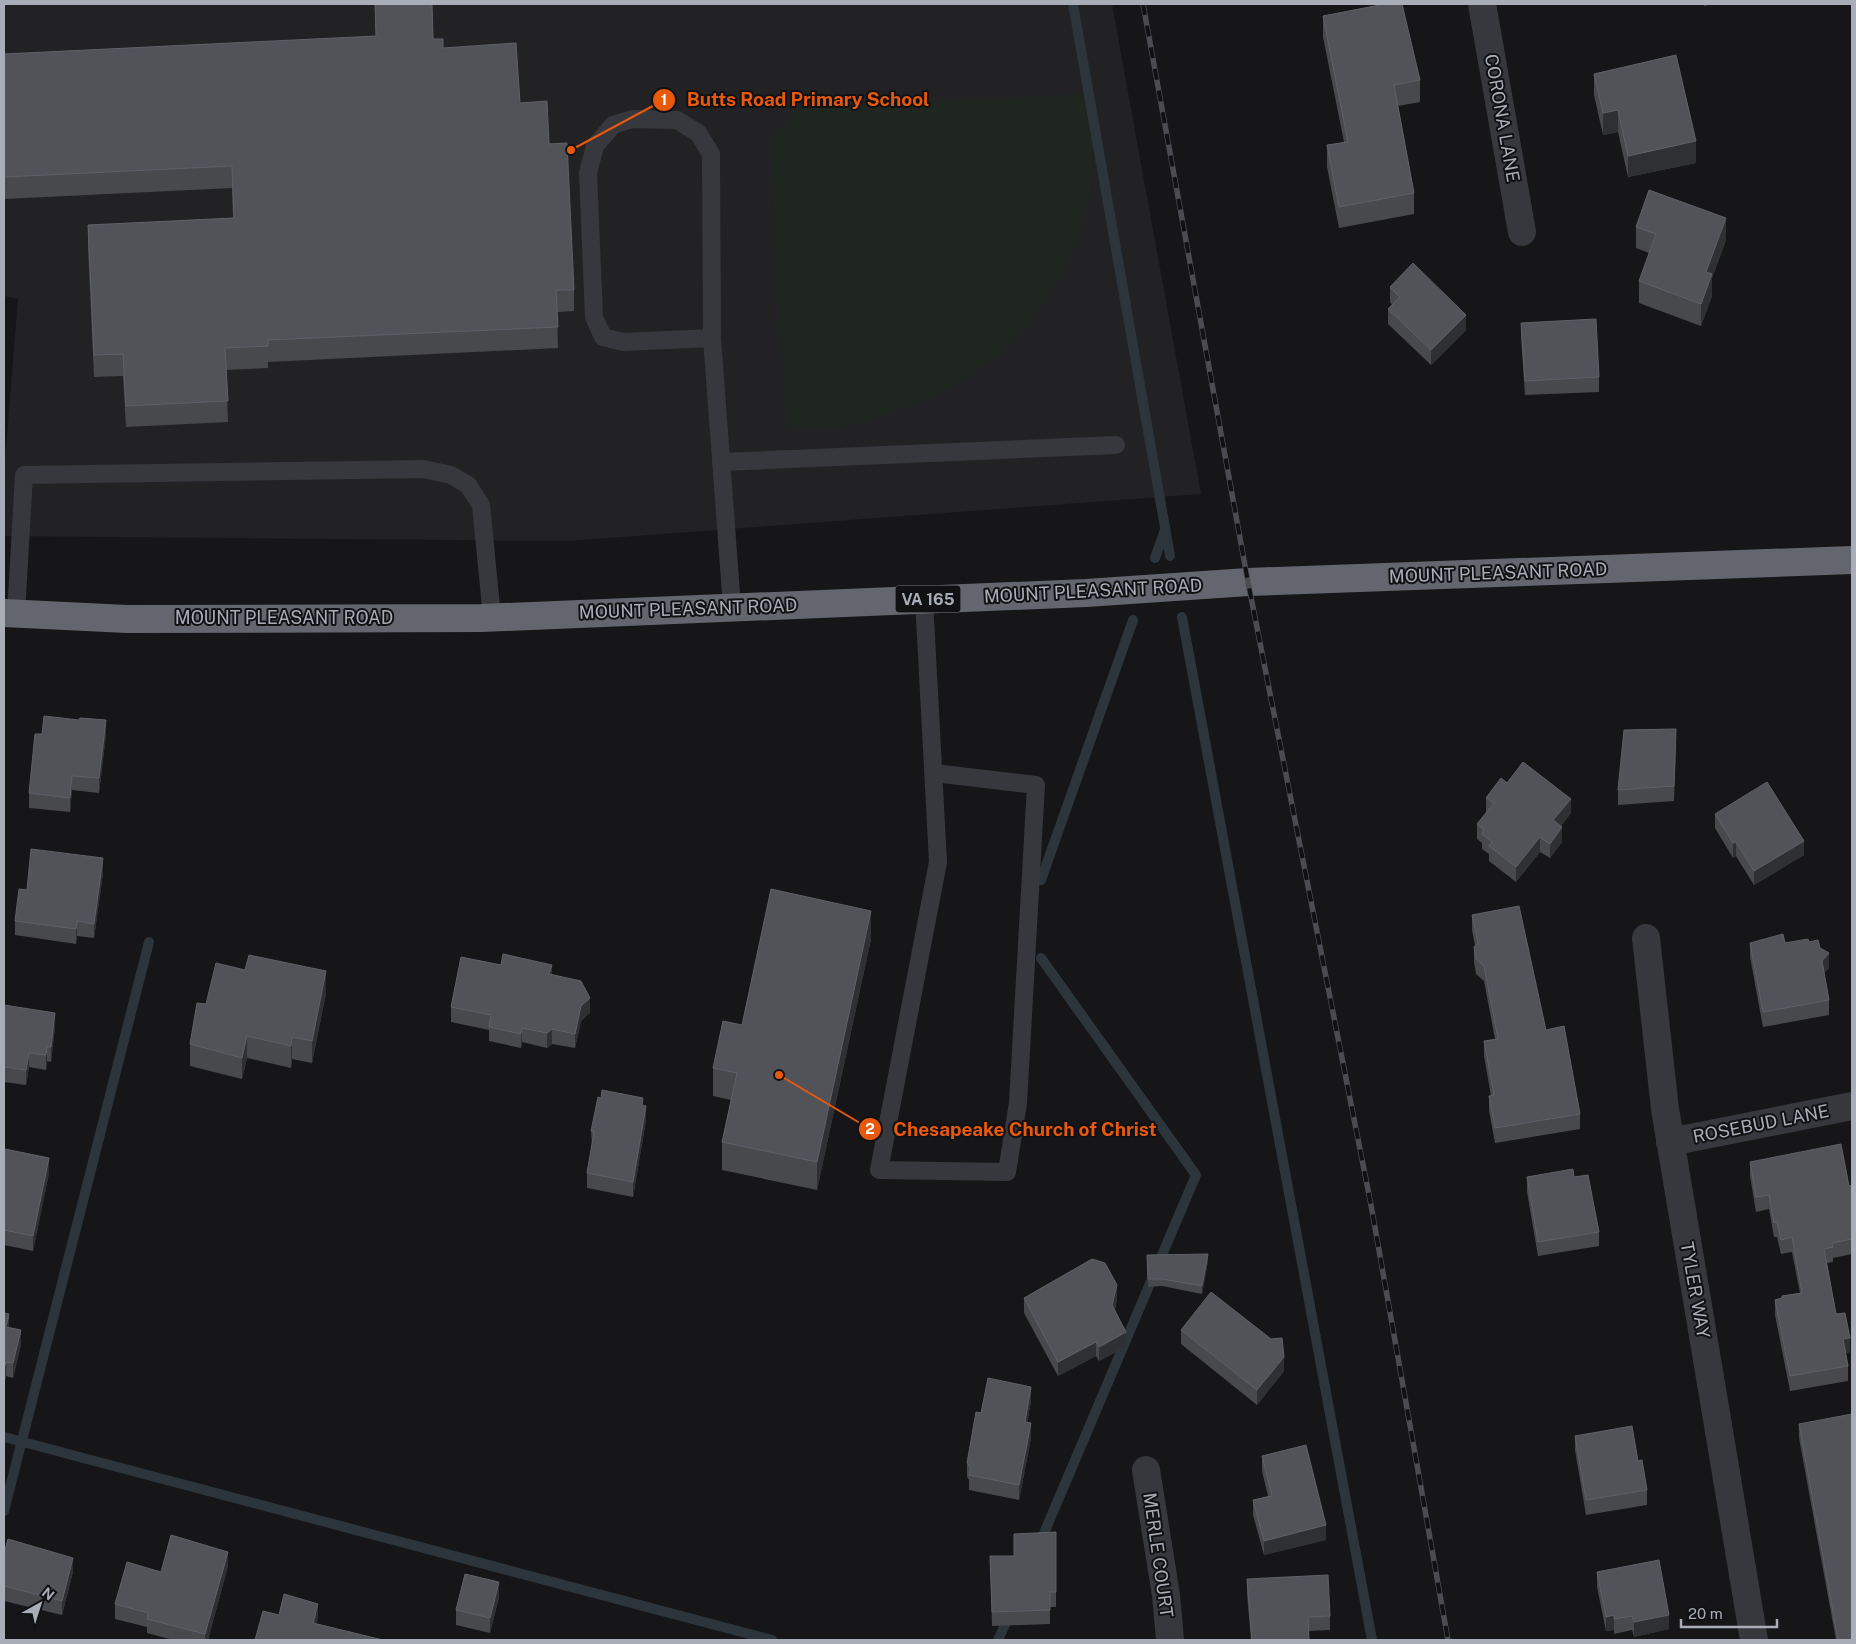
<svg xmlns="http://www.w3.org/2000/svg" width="1856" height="1644" font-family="'Public Sans',sans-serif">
<rect width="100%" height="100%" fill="#161618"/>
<path fill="#222225" d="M 4,4 L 1112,4 L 1201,494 L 567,541 L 4,536 L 4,472 L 18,299 L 4,296 Z"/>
<path fill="#1e261f" d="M 1087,94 C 1091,118 1095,142 1093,166 C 1087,245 1043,326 976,371 C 959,383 938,392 919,401 C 898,410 877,420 855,424 C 833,429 809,427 786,427 L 770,140 L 803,108 Z"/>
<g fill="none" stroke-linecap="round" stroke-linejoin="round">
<path stroke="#2c353c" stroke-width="10" d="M 1073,4 L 1170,556
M 1155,558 L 1165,530
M 1182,617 L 1372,1640
M 1041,880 L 1133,620
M 4,1437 L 772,1640
M 4,1511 L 149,942
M 1039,1545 L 1196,1175 L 1041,958
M 998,1640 L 1010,1614"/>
<path stroke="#37383d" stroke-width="18" d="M 712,338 L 623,342 L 603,337 L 594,317 L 588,173 L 595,146 L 613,125 L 632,119 L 677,120 L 698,133 L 711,154 L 712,338 L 732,607
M 721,462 L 1116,445
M 924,599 L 938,862 L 879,1170 L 1007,1172 L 1018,1103 L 1036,785 L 934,773
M 16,614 L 24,475 L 424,469 L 451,475 L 468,485 L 481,505 L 492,617"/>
<path stroke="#37383d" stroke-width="28" d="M 1482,4 L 1522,232
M 1646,938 L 1665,1109 L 1754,1640
M 1670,1142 L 1852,1106
M 1146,1470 L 1166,1595 L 1170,1640"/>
<path stroke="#63666e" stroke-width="28" d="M 4,613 L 127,619 L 482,618 L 1086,593 L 1248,582 L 1852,560"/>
<defs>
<path id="rail" d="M 1143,4 L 1248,582 L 1371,1205 L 1448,1640"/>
</defs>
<use href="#rail" stroke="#4a4c52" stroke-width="5.5"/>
<use href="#rail" stroke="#111113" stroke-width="4" stroke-dasharray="11" stroke-linecap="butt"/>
</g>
<path fill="#47494d" d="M 375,4 L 432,4 L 433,39 L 443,48 L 520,103 L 549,144 L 574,290 L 574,311 L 557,312 L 558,348 L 268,362 L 268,368 L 226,370 L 228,422 L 126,427 L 123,376 L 94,377 L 88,247 L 88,225 L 233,218 L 232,188 L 4,199 L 4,54 L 376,36 Z
M 1704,4 L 1713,4 L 1704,6 Z
M 1323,16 L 1420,80 L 1420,102 L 1398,106 L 1414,193 L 1414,214 L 1339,228 L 1327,167 L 1327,145 L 1344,142 L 1323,37 Z
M 1594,74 L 1696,163 L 1628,177 L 1618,132 L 1603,135 L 1594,95 Z
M 1636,227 L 1726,240 L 1712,278 L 1712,296 L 1701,326 L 1639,303 L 1639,281 L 1649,253 L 1636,248 Z
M 1390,287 L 1466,330 L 1431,365 L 1388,324 L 1388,309 L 1392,305 L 1390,302 Z
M 1521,323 L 1599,377 L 1599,392 L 1525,395 L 1521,337 Z
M 106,735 L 99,793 L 72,790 L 70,812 L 29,808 L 29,793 Z
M 1676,744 L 1674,801 L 1618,805 L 1618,790 Z
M 1486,798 L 1571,813 L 1561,826 L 1562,842 L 1550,858 L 1540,852 L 1516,882 L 1489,861 L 1489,854 L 1482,849 L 1482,843 L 1477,839 L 1477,824 L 1486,813 Z
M 1715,814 L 1804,855 L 1754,885 L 1736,856 L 1733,858 L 1715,828 Z
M 103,873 L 94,938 L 77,936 L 76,944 L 15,935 L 15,921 L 27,890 Z
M 1472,915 L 1546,1030 L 1580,1114 L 1580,1129 L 1495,1143 L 1489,1111 L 1489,1096 L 1491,1096 L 1484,1056 L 1484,1041 L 1495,1039 L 1484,981 L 1476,974 L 1474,962 L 1474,947 L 1475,946 L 1472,930 Z
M 871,939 L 817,1190 L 722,1170 L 722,1142 L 731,1100 L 713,1096 L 713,1068 L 742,1025 Z
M 1809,942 L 1829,968 L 1824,973 L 1829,1000 L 1829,1015 L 1763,1027 L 1750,957 L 1750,943 Z
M 501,965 L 552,975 L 590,1012 L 581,1021 L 575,1048 L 552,1044 L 547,1048 L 522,1042 L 521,1048 L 489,1041 L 489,1030 L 451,1022 L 451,1007 Z
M 326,993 L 312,1063 L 292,1059 L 291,1068 L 247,1058 L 242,1079 L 190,1066 L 190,1044 L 206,1004 Z
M 4,1005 L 55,1027 L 51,1062 L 47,1061 L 46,1070 L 29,1067 L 26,1085 L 4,1082 Z
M 643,1105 L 646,1120 L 633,1197 L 587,1188 L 587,1173 L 592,1146 L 591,1131 Z
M 4,1156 L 49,1173 L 33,1251 L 4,1245 Z
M 1750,1162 L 1849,1186 L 1852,1185 L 1852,1254 L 1833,1258 L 1833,1262 L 1827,1263 L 1836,1314 L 1850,1352 L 1846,1353 L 1848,1366 L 1848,1381 L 1790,1391 L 1775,1315 L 1775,1300 L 1782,1298 L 1782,1296 L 1800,1293 L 1792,1252 L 1781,1254 L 1777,1237 L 1774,1237 L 1769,1209 L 1756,1212 L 1750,1176 Z
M 1527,1177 L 1574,1177 L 1599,1232 L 1599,1246 L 1538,1256 L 1527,1192 Z
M 1147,1255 L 1208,1261 L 1202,1294 L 1162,1286 L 1148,1287 Z
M 1024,1298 L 1117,1300 L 1115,1310 L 1126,1347 L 1099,1361 L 1096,1356 L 1058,1376 L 1024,1313 Z
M 4,1313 L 9,1327 L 21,1345 L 13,1378 L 6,1376 L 4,1384 Z
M 1181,1330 L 1284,1371 L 1257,1405 L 1181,1344 Z
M 1031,1401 L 1027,1422 L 1031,1438 L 1019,1500 L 969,1490 L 969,1480 L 967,1477 L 967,1463 L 981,1413 Z
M 1799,1424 L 1852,1640 L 1836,1640 L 1799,1438 Z
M 1575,1436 L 1638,1461 L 1647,1490 L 1647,1505 L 1586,1515 L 1575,1450 Z
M 1262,1456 L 1326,1540 L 1264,1555 L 1253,1515 L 1253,1500 L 1268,1496 L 1262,1471 Z
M 1056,1532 L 1056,1607 L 1050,1607 L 1050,1624 L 992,1626 L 990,1556 L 1014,1556 Z
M 4,1553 L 73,1572 L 62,1615 L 4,1601 Z
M 228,1566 L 208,1640 L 173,1640 L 147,1633 L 147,1627 L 115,1619 L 115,1604 L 161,1572 Z
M 1597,1572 L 1669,1629 L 1634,1637 L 1632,1630 L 1614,1634 L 1614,1630 L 1606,1631 L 1597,1587 Z
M 1247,1579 L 1330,1616 L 1330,1630 L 1309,1631 L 1309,1640 L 1251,1640 L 1247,1594 Z
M 499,1597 L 490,1633 L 456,1625 L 456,1610 Z"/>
<path fill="#2f3033" d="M 1618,110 L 1618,132 L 1603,135 L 1603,113 Z
M 1696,141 L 1696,163 L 1628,177 L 1628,156 Z
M 1726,218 L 1726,240 L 1712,278 L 1712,296 L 1701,326 L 1701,304 L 1706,272 Z
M 1466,315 L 1466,330 L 1431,365 L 1431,350 Z
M 106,720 L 106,735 L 99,793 L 99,778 Z
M 72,776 L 72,790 L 70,812 L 70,798 Z
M 1571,799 L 1571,813 L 1553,835 L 1553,820 Z
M 1562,827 L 1562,842 L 1550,858 L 1550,844 Z
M 1540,837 L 1540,852 L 1516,882 L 1516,867 Z
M 1804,841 L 1804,855 L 1754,885 L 1754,871 Z
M 1736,842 L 1736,856 L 1733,858 L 1733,843 Z
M 103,858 L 103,873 L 94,938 L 94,924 Z
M 871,911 L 871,939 L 817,1190 L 817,1162 Z
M 77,921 L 77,936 L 76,944 L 76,929 Z
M 1829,953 L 1829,968 L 1822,976 L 1822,961 Z
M 552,965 L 552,979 L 549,974 Z
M 326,971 L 326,993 L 312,1063 L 312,1041 Z
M 590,998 L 590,1012 L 581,1021 L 575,1048 L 575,1034 L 581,1006 Z
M 55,1013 L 55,1027 L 51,1062 L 51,1047 Z
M 522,1028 L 522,1042 L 521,1048 L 521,1034 Z
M 552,1029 L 552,1044 L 547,1048 L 547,1033 Z
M 247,1036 L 247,1058 L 242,1079 L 242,1058 Z
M 292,1037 L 292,1059 L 291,1068 L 291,1046 Z
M 47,1047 L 47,1061 L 46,1070 L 46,1055 Z
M 29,1053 L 29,1067 L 26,1085 L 26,1070 Z
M 646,1106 L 646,1120 L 633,1197 L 633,1182 Z
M 49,1158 L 49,1173 L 33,1251 L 33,1236 Z
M 1208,1254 L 1208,1261 L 1202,1294 L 1202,1286 Z
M 1117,1285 L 1117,1300 L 1112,1320 L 1112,1305 Z
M 9,1314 L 9,1329 L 6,1327 Z
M 21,1330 L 21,1345 L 13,1378 L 13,1363 Z
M 1126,1332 L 1126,1347 L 1099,1361 L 1099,1347 Z
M 1850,1338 L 1850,1352 L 1843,1354 L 1843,1339 Z
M 1096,1342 L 1096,1356 L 1058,1376 L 1058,1362 Z
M 1284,1357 L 1284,1371 L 1257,1405 L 1257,1390 Z
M 6,1362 L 6,1376 L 4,1384 L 4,1369 Z
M 1031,1387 L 1031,1401 L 1025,1436 L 1025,1422 Z
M 1031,1423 L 1031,1438 L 1019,1500 L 1019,1485 Z
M 1326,1525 L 1326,1540 L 1264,1555 L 1264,1541 Z
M 228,1552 L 228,1566 L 208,1640 L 205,1640 L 205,1634 Z
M 73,1558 L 73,1572 L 62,1615 L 62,1601 Z
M 499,1582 L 499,1597 L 490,1633 L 490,1618 Z
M 318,1604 L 318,1618 L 313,1637 L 313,1623 Z
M 1614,1615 L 1614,1630 L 1606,1631 L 1606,1617 Z
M 1669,1615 L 1669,1629 L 1634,1637 L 1634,1622 Z"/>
<path fill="#525359" stroke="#5f6168" d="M 375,4 L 432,4 L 433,39 L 443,39 L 443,48 L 516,43 L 520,103 L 547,101 L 549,144 L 567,143 L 574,290 L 556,290 L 558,327 L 268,340 L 268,346 L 225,348 L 228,401 L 126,406 L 123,354 L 94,355 L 88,225 L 234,218 L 232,166 L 4,177 L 4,54 L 376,36 Z
M 1385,4 L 1402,4 L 1420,80 L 1394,85 L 1414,193 L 1339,207 L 1327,145 L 1348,142 L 1323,16 Z
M 1676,55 L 1696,141 L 1628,156 L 1618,110 L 1603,113 L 1594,74 Z
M 1649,190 L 1726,218 L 1706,272 L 1712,274 L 1701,304 L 1639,281 L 1656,234 L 1636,227 Z
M 1413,263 L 1466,315 L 1431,350 L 1388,309 L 1400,297 L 1390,287 Z
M 1596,319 L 1599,377 L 1525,381 L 1521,323 Z
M 44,716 L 79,720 L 80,718 L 106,720 L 99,778 L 72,776 L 70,798 L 29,793 L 35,734 L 42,734 Z
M 1676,729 L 1674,786 L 1618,790 L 1624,730 Z
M 1523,762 L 1571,799 L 1553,820 L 1562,827 L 1550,844 L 1540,837 L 1516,867 L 1489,846 L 1492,842 L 1482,834 L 1484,830 L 1477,824 L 1494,803 L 1486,798 L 1501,778 L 1507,783 Z
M 1767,782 L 1804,841 L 1754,871 L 1736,842 L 1733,843 L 1715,814 Z
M 31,849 L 103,858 L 94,924 L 77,921 L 76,929 L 15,921 L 19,889 L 27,890 Z
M 771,889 L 871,911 L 817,1162 L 722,1142 L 737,1073 L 713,1068 L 723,1021 L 742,1025 Z
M 1519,906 L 1546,1030 L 1564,1026 L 1580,1114 L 1495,1128 L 1489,1096 L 1494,1095 L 1484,1041 L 1498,1039 L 1484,966 L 1476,959 L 1474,947 L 1478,943 L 1472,915 Z
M 1783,934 L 1785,943 L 1808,939 L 1809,942 L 1818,940 L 1820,948 L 1829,953 L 1822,961 L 1829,1000 L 1763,1012 L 1750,943 Z
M 503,954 L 552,965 L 549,974 L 581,981 L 590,998 L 581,1006 L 575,1034 L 552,1029 L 547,1033 L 522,1028 L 521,1034 L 489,1027 L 491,1015 L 451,1007 L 461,957 L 501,965 Z
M 249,955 L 326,971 L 312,1041 L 292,1037 L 291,1046 L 247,1036 L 242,1058 L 190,1044 L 197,1003 L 206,1004 L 216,963 L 245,970 Z
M 4,1005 L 55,1013 L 51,1047 L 47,1047 L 46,1055 L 29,1053 L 26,1070 L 4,1067 Z
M 602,1090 L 643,1098 L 642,1105 L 646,1106 L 633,1182 L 587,1173 L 594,1132 L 591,1131 L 598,1097 L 601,1098 Z
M 1841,1144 L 1849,1186 L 1852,1185 L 1852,1239 L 1832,1243 L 1833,1247 L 1824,1249 L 1836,1314 L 1845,1313 L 1850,1338 L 1843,1339 L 1848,1366 L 1790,1376 L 1775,1300 L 1782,1298 L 1782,1296 L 1802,1293 L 1792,1237 L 1781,1240 L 1777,1222 L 1774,1223 L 1769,1195 L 1756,1197 L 1750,1162 Z
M 5,1149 L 49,1158 L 33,1236 L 4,1230 L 4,1156 Z
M 1573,1169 L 1574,1177 L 1588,1175 L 1599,1232 L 1538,1242 L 1527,1177 Z
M 1208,1254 L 1202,1286 L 1162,1279 L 1148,1279 L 1147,1255 Z
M 1092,1259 L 1105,1263 L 1117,1285 L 1112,1305 L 1126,1332 L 1099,1347 L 1096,1342 L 1058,1362 L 1024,1298 Z
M 1211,1292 L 1271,1339 L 1282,1338 L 1284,1357 L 1257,1390 L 1181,1330 Z
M 4,1313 L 9,1314 L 6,1327 L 21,1330 L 13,1363 L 6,1362 L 4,1369 Z
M 988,1378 L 1031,1387 L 1025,1422 L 1031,1423 L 1019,1485 L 969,1475 L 971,1467 L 967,1463 L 976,1412 L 981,1413 Z
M 1852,1414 L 1852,1640 L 1838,1640 L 1799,1424 Z
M 1632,1426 L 1638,1461 L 1642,1460 L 1647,1490 L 1586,1500 L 1575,1436 Z
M 1306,1445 L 1326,1525 L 1264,1541 L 1253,1500 L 1272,1496 L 1262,1456 Z
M 1056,1532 L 1056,1592 L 1050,1592 L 1050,1610 L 992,1612 L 990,1556 L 1014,1556 L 1014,1534 Z
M 171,1535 L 228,1552 L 205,1634 L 147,1619 L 148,1613 L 115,1604 L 127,1562 L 161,1572 Z
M 8,1539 L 73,1558 L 62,1601 L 4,1586 L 4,1553 Z
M 1659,1560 L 1669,1615 L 1634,1622 L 1632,1616 L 1614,1619 L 1614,1615 L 1606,1617 L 1597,1572 Z
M 465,1574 L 499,1582 L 490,1618 L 456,1610 Z
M 1328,1575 L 1330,1616 L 1308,1617 L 1309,1640 L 1252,1640 L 1247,1579 Z
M 284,1594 L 318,1604 L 313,1623 L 383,1640 L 255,1640 L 263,1611 L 279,1615 Z"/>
<g text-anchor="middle" stroke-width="4" stroke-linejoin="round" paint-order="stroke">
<rect fill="#111113" stroke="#7b7e86" stroke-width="1" x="895.5" y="585.5" width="65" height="27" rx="4"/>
<g font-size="16" font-weight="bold" fill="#a8adb8">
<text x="928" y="605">VA 165</text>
</g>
<g font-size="18" fill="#a8adb8" stroke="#111113">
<text transform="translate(1502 118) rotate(80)" y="6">CORONA LANE</text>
<text transform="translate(1498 573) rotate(-2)" y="6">MOUNT PLEASANT ROAD</text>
<text transform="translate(1093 591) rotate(-3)" y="6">MOUNT PLEASANT ROAD</text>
<text transform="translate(688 609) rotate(-2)" y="6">MOUNT PLEASANT ROAD</text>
<text x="284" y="624">MOUNT PLEASANT ROAD</text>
<text transform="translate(1761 1124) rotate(-11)" y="6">ROSEBUD LANE</text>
<text transform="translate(1695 1290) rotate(80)" y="6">TYLER WAY</text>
<text transform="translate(1158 1555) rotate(82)" y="6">MERLE COURT</text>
</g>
</g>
<path fill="none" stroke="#e8590c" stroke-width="2" d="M571 150L664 100M779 1075L870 1129"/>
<g fill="#e8590c" stroke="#111113" stroke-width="2">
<circle cx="571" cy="150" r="5"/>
<circle cx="779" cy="1075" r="5"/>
<circle cx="664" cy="100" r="12"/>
<circle cx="870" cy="1129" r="12"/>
</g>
<g font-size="15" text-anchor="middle" font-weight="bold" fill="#fff">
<text x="664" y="105">1</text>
<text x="870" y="1134">2</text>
</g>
<g font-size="19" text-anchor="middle" font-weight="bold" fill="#e8590c" stroke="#111113" stroke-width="4" stroke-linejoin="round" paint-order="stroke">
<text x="808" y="106">Butts Road Primary School</text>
<text x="1025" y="1136">Chesapeake Church of Christ</text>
</g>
<rect width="1856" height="1644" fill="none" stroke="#a8adb8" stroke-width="10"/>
<g transform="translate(40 1604) rotate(39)" stroke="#111113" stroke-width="4" paint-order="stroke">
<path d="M0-4L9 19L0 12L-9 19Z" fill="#a8adb8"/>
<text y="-8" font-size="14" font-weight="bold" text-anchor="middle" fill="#a8adb8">N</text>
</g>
<path d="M1681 1619v8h96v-8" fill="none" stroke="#a8adb8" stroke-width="2.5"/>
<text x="1688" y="1619" font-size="15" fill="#a8adb8" stroke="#111113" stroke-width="4" paint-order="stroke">20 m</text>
</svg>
